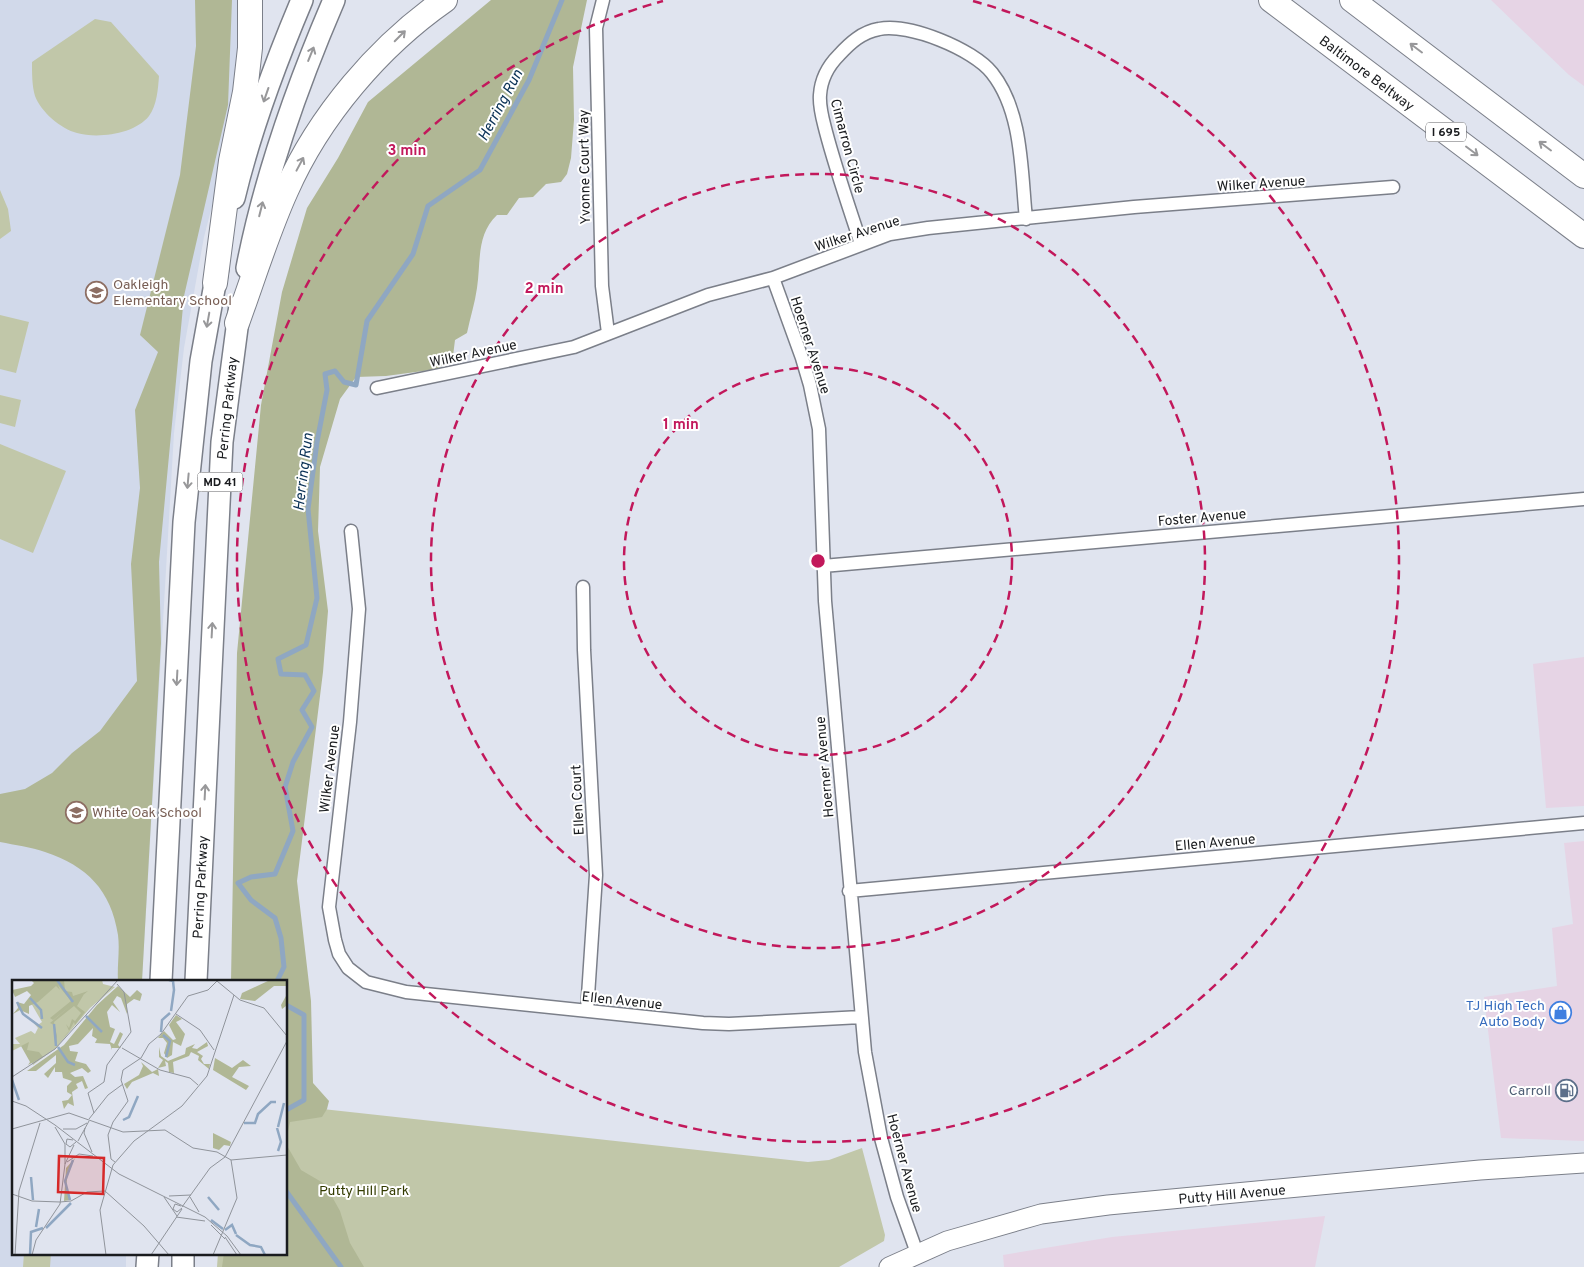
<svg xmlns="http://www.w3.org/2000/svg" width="1584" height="1267" font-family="Overpass,sans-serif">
<rect width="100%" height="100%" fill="#e0e4ef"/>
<path fill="#e6d4e5" d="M 1491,0 L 1584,0 L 1584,86 L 1569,75 Z
M 1584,657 L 1584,806 L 1546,808 L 1533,664 Z
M 1584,841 L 1584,1141 L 1501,1138 L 1484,997 L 1557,986 L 1552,928 L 1573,924 L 1564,843 Z
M 1325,1216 L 1315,1267 L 1004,1267 L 1003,1255 L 1112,1237 Z"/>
<path fill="#d1d9ea" d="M 0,0 L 242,0 L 241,47 L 227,148 L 204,237 L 184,348 L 174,433 L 142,981 L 14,981 L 14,1253 L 126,1253 L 126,1267 L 0,1267 Z"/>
<path fill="#c1c7a9" d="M 95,19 L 111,22 L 159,76 C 158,89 157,105 149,116 C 135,134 98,139 77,133 C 61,129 41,112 35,96 C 32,86 32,73 32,62 Z
M 0,190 L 8,209 L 11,231 L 0,239 Z
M 0,315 L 29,322 L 16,373 L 0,369 Z
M 0,395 L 21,400 L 15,427 L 0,423 Z
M 0,444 L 66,471 L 33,553 L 0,539 Z
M 286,1105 L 808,1162 L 829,1160 L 862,1148 L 885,1235 L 884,1241 L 839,1267 L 217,1267 L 218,1253 L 286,1253 Z
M 24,1253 L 51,1253 L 50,1267 L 23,1267 Z"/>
<path fill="#b0b795" d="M 195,0 L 232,0 L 228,105 L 184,296 L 159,562 L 161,643 L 142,981 L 118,981 C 117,966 120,950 118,935 C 111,890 87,866 45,852 C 31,847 15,845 0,842 L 0,794 L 25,789 L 52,773 L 72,753 L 100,731 L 137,681 L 131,564 L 140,488 L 135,410 L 158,352 L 140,335 L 180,175 L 196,46 Z
M 491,0 L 587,0 L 573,67 L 574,120 L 571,158 L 567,174 L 561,182 L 546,184 L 533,197 L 519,198 L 507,215 L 497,215 C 476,235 481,262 477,288 C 475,303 470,318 467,333 L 455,340 L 453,356 L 438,369 L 386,376 L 356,377 L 340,399 L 320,467 L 318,531 L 328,611 L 323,672 L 297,881 L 311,1001 L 313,1083 L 329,1101 L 327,1109 L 322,1117 L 290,1122 L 286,1140 L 286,981 L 231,981 L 237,653 L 261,405 L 282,292 L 307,208 L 338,158 L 368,102 Z
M 286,1144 L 301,1170 L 325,1184 L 340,1211 L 350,1243 L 364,1267 L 222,1267 L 224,1253 L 286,1253 Z"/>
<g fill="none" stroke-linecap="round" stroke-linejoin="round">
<path stroke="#8fa7c2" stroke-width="5" d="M 277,981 L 284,967 L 281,938 L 275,918 L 251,900 L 238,883 L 251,877 L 275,874 L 293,831 L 285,787 L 293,762 L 312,727 L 302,710 L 314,691 L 305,675 L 281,674 L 278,659 L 306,645 L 317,598 L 308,509 L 317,442 L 327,390 L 325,374 L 335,371 L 344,382 L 356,385 L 367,321 L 413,254 L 428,206 L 480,170 L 529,80 L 562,0
M 286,1005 L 304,1015 L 304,1100 L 286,1110
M 286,1191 L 341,1267"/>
<defs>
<path id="street" d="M 603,0 L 596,28 L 602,286 L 608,333
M 861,244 C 849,207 836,170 826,132 C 823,120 819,108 820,95 C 821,79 827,67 839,55 C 850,43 862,32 879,29 C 909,23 973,49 992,73 C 1023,112 1021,172 1026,219
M 773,278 L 802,358 L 810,385 L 819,429 L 825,601 L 865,1052 L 881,1138 L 897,1197 L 917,1253
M 377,388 L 574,347 L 708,295 L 773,278 L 890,234 L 928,228 L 1134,207 L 1393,187
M 351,531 L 359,609 L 350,722 L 329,907 L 335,940 L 339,954 L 348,968 L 366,982 L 406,992 L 703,1023 L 729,1024 L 861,1017
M 823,566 L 1584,499
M 583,587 L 584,650 L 596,875 L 587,1011
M 849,891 L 1584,823"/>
<path id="secondary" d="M 889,1267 L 947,1241 L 1041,1214 L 1108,1205 L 1480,1170 L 1584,1163"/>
<path id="primary" d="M 234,198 C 250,131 275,64 302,0
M 247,268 C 265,175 297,86 334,0
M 161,981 L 184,522 L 201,361 L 218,267
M 196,981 L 222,442 L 240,305
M 147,1267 L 148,1253
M 183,1267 L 183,1253"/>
<path id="highway" d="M 1271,0 L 1584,236
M 1352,0 L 1584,176
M 215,283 L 231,161 L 245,92 L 250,48 L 250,0
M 237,323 C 253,279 267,233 286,191 C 319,116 379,46 445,0"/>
</defs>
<use href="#street" stroke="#7b7f89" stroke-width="15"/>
<use href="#secondary" stroke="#7b7f89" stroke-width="21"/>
<use href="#primary" stroke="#7b7f89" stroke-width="24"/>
<use href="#highway" stroke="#7b7f89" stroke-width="26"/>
<use href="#street" stroke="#fff" stroke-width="12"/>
<use href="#secondary" stroke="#fff" stroke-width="19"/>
<use href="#primary" stroke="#fff" stroke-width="21"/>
<use href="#highway" stroke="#fff" stroke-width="24"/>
</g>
<defs><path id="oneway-shaft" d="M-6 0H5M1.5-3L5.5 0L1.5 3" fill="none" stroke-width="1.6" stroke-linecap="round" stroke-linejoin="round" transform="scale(1.25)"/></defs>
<g stroke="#98989a">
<use href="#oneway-shaft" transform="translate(400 36) rotate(-45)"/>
<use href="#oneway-shaft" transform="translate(1416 48) rotate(-143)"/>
<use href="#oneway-shaft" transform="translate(311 54) rotate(-68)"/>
<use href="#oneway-shaft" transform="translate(266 95) rotate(109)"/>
<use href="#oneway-shaft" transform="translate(1545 146) rotate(-143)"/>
<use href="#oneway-shaft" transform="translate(1472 151) rotate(37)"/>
<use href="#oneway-shaft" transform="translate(300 164) rotate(-62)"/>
<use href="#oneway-shaft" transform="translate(261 209) rotate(-76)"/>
<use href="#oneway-shaft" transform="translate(208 320) rotate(100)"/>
<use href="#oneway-shaft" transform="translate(188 481) rotate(95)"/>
<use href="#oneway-shaft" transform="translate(212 630) rotate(-87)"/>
<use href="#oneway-shaft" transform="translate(177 678) rotate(93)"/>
<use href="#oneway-shaft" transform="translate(205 792) rotate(-87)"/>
</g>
<g fill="none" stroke="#c2185b" stroke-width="2.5" stroke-dasharray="9 6">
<circle cx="818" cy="561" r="194"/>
<circle cx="818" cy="561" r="387"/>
<path d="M973 1A581 581 0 1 1 663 1"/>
</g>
<defs>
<symbol id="school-ring" viewBox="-11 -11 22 22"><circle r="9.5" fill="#fff" stroke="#8d6e63" stroke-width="1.5"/><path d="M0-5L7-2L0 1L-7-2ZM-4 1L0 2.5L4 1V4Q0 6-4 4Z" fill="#8d6e63"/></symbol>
<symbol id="shop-ring" viewBox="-11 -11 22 22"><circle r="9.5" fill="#fff" stroke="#3f7fe0" stroke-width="1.5"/><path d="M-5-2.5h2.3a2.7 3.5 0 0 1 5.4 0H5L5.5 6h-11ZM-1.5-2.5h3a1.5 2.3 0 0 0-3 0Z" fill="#3f7fe0"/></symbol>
<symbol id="fuel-ring" viewBox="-11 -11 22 22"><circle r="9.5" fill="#fff" stroke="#5c6f8a" stroke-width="1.5"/><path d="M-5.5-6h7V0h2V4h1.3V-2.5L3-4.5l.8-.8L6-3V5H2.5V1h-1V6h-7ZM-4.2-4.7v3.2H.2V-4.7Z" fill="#5c6f8a"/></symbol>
</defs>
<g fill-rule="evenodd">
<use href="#school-ring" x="84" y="280" width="25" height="25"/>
<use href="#school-ring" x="64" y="800" width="25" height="25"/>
<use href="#shop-ring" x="1548" y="1000" width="25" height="25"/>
<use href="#fuel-ring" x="1554" y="1078" width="25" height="25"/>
</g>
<g text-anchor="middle" stroke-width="4" stroke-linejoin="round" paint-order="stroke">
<g fill="#fff" stroke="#5e5f62" stroke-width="1">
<rect x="1426" y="122.5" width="40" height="19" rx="4"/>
<rect x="197.5" y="472.5" width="45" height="19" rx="4"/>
</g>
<g font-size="12" font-weight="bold" fill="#191b1e">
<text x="1446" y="136">I 695</text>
<text x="220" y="486">MD 41</text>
</g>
<g font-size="14" fill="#191b1e" stroke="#fff">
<text transform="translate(1367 73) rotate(37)" y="5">Baltimore Beltway</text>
<text transform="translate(848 146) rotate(75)" y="5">Cimarron Circle</text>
<text transform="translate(584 167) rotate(-91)" y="5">Yvonne Court Way</text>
<text transform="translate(1261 183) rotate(-4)" y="5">Wilker Avenue</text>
<text transform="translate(857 233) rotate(-18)" y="5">Wilker Avenue</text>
<text transform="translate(811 345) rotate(72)" y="5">Hoerner Avenue</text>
<text transform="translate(473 353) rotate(-12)" y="5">Wilker Avenue</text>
<text transform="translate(227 408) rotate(-84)" y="5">Perring Parkway</text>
<text transform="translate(1202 517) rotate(-5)" y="5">Foster Avenue</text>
<text transform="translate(824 767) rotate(-95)" y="5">Hoerner Avenue</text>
<text transform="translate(329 769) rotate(-83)" y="5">Wilker Avenue</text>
<text transform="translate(577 800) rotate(-93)" y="5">Ellen Court</text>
<text transform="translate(1215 842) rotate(-5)" y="5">Ellen Avenue</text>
<text transform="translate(200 887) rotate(-87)" y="5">Perring Parkway</text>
<text transform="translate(622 1000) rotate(6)" y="5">Ellen Avenue</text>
<text transform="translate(905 1163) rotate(75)" y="5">Hoerner Avenue</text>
<text transform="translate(1232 1194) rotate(-5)" y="5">Putty Hill Avenue</text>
</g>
<g font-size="14" fill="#785e54" stroke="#fff" text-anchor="start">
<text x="113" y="289">Oakleigh<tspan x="113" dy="16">Elementary School</tspan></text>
<text x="92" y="817">White Oak School</text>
</g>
<g font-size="14" fill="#366cbe" stroke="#fff" text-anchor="end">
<text x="1545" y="1010">TJ High Tech<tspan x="1545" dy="16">Auto Body</tspan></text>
</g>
<g font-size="14" fill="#4e5e75" stroke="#fff" text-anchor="end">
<text x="1551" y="1095">Carroll</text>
</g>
<g font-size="14" fill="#333b00" stroke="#fff">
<text x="364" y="1195">Putty Hill Park</text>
</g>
<g font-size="15" font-style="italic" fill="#0a3155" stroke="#fff">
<text transform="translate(500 105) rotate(-62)" y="5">Herring Run</text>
<text transform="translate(303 472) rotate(-83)" y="5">Herring Run</text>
</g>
</g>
<g transform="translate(12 980)">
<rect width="275" height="275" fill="#e0e4ef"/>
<path d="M 29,0 L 90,0 L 91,4 L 103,7 L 78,28 L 44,68 L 21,85 L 10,66 L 0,71 L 0,64 L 8,64 L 3,58 L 19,51 L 23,54 L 26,48 L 20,41 L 26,45 L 30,42 L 19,23 Z" fill="#c1c7a9"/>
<path d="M 19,0 L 52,0 L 53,11 L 60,12 L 61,16 L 76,11 L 41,40 L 38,38 L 59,21 L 46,5 L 48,10 L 44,6 L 26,22 L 17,26 L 17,34 L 8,30 L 1,34 L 6,28 L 5,22 L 12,24 L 19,15 L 15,11 L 3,17 L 0,10 L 19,6 L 22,3 ZM 258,0 L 275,0 L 274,31 L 274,26 L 270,29 L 269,25 L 274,16 L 274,6 L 262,6 L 243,21 L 228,19 L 230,13 ZM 106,6 L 118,17 L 125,10 L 130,14 L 128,21 L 122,19 L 115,24 L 115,34 L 109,18 L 105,16 L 101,22 L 108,32 L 100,25 L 95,32 L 98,47 L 103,49 L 98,62 L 102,64 L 108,52 L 111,54 L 106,65 L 109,68 L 100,68 L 100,70 L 98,64 L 83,63 L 85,59 L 80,56 L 81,48 L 66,64 L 57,66 L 58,71 L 66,72 L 63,81 L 74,84 L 79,91 L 76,93 L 70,88 L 58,93 L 63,97 L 71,96 L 76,108 L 73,109 L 70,101 L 64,104 L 66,108 L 60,112 L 62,126 L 56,123 L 52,129 L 50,121 L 56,120 L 60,115 L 55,112 L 55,106 L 60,101 L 51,98 L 50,92 L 43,92 L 43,87 L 36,98 L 32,94 L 44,83 L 44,75 L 24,91 L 15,91 L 52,65 L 85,25 ZM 72,14 L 65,26 L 73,32 L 63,45 L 62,42 L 56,53 L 51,58 L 57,51 L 54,44 L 57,48 L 60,39 L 63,41 L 69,33 L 62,26 L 42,42 L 45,56 L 44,66 L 42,45 L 38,43 ZM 164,35 L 170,39 L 164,42 L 173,54 L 169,66 L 161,62 L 160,75 L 155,78 L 152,73 L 155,63 L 151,58 L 146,58 L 152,51 L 161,60 L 164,59 L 157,45 ZM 17,62 L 15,70 L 27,72 L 31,77 L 16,85 L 18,82 L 9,66 ZM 195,62 L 196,66 L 185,72 L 191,76 L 189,79 L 192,84 L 198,84 L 197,89 L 186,80 L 187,76 L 179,72 L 177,76 L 161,82 L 162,93 L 157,92 L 156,83 L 153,81 L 154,86 L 146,88 L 151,80 L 147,77 L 147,67 L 149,76 L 156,81 L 173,74 L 174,68 L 183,64 L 180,68 L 185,69 ZM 203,78 L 220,88 L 231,80 L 239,86 L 227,87 L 220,97 L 237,106 L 234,110 L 201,90 ZM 129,82 L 140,92 L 146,89 L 147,96 L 141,93 L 120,102 L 115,109 L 112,104 L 127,95 L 131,86 ZM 201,153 L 219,162 L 218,166 L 212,165 L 207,170 L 201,168 ZM 64,177 L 56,190 L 54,209 L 58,220 L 52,221 L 54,188 Z" fill="#b0b795"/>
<path fill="none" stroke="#8fa7c2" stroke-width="2.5" d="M 45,0 L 61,22M 157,0 L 161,1 L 162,10 L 159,31M 18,18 L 29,30 L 30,39M 5,22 L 11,34 L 30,48M 74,36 L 90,52M 42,44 L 44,66M 149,52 L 150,40 L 158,33M 151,55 L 158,61 L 154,77M 46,67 L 56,82 L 63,85M 0,100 L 7,120M 111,140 L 117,137 L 126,116M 232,143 L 243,143 L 246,134 L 259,122 L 264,122M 266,147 L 272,123M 265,148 L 269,162 L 266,171M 19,197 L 21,220M 196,217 L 207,230M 58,220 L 53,201 L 61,180M 199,240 L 211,249M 24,247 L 27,229M 34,248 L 59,223M 213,250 L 220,245 L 224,254M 224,255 L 238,265 L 249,267 L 253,275M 18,275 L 19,252 L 31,248"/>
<path fill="none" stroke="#90949b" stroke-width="1" d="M 205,1 L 228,20 L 252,28 L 275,56M 164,34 L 188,50 L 202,70M 110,68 L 148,90 L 178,98 L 186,105M 0,97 L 43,69 L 106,0M 0,121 L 14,126 L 43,145 L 107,194 L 193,237 L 215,256 L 229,275M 57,133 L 111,152 L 153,150 L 181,168 L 205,172 L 219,180M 82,133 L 76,113 L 92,102 L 95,85 L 119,52 L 112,12 L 105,4M 77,139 L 96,115 L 111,104M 43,147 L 53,164 L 53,184M 73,148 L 72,153 L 80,172M 0,149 L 57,133M 51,149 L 64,149 L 75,143M 61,160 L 55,159 L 54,164 L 58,167 L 64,162M 66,161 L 77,141M 219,180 L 275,175M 55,182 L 67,174 L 81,176M 103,182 L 99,179 L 96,155 L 101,142 L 116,121 L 109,100 L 111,90 L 129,78 L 137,64 L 149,54 L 176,16 L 196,10 L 205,1M 0,214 L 20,221 L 48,222M 157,216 L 179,215M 152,217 L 165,236M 178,217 L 187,232M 48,222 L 59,221 L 75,212 L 93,211 L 132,246 L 157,275M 169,226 L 163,224 L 161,229 L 165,232 L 170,228M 170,227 L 198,188 L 213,177 L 275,61M 164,237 L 193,241M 199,245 L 213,259M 213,257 L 225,275M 3,275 L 7,211 L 28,143M 20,275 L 24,260 L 48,224 L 53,184 L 62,165M 94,275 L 88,230 L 101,185 L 122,161 L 170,126 L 195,96 L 222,15M 139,275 L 170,229M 201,275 L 225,218 L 219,180"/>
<path fill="#d62828" fill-opacity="0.15" stroke="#d62828" stroke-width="2.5" d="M 47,176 L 92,178 L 91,214 L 46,212 Z"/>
<rect width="275" height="275" fill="none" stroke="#191b1e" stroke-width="2.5"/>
</g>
<circle cx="818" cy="561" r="8" fill="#c2185b" stroke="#fff" stroke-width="2.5"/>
<g font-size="15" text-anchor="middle" font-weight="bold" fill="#c2185b" stroke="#fff" stroke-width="4" stroke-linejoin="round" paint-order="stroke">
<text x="407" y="155">3 min</text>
<text x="544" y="293">2 min</text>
<text x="681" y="429">1 min</text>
</g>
</svg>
